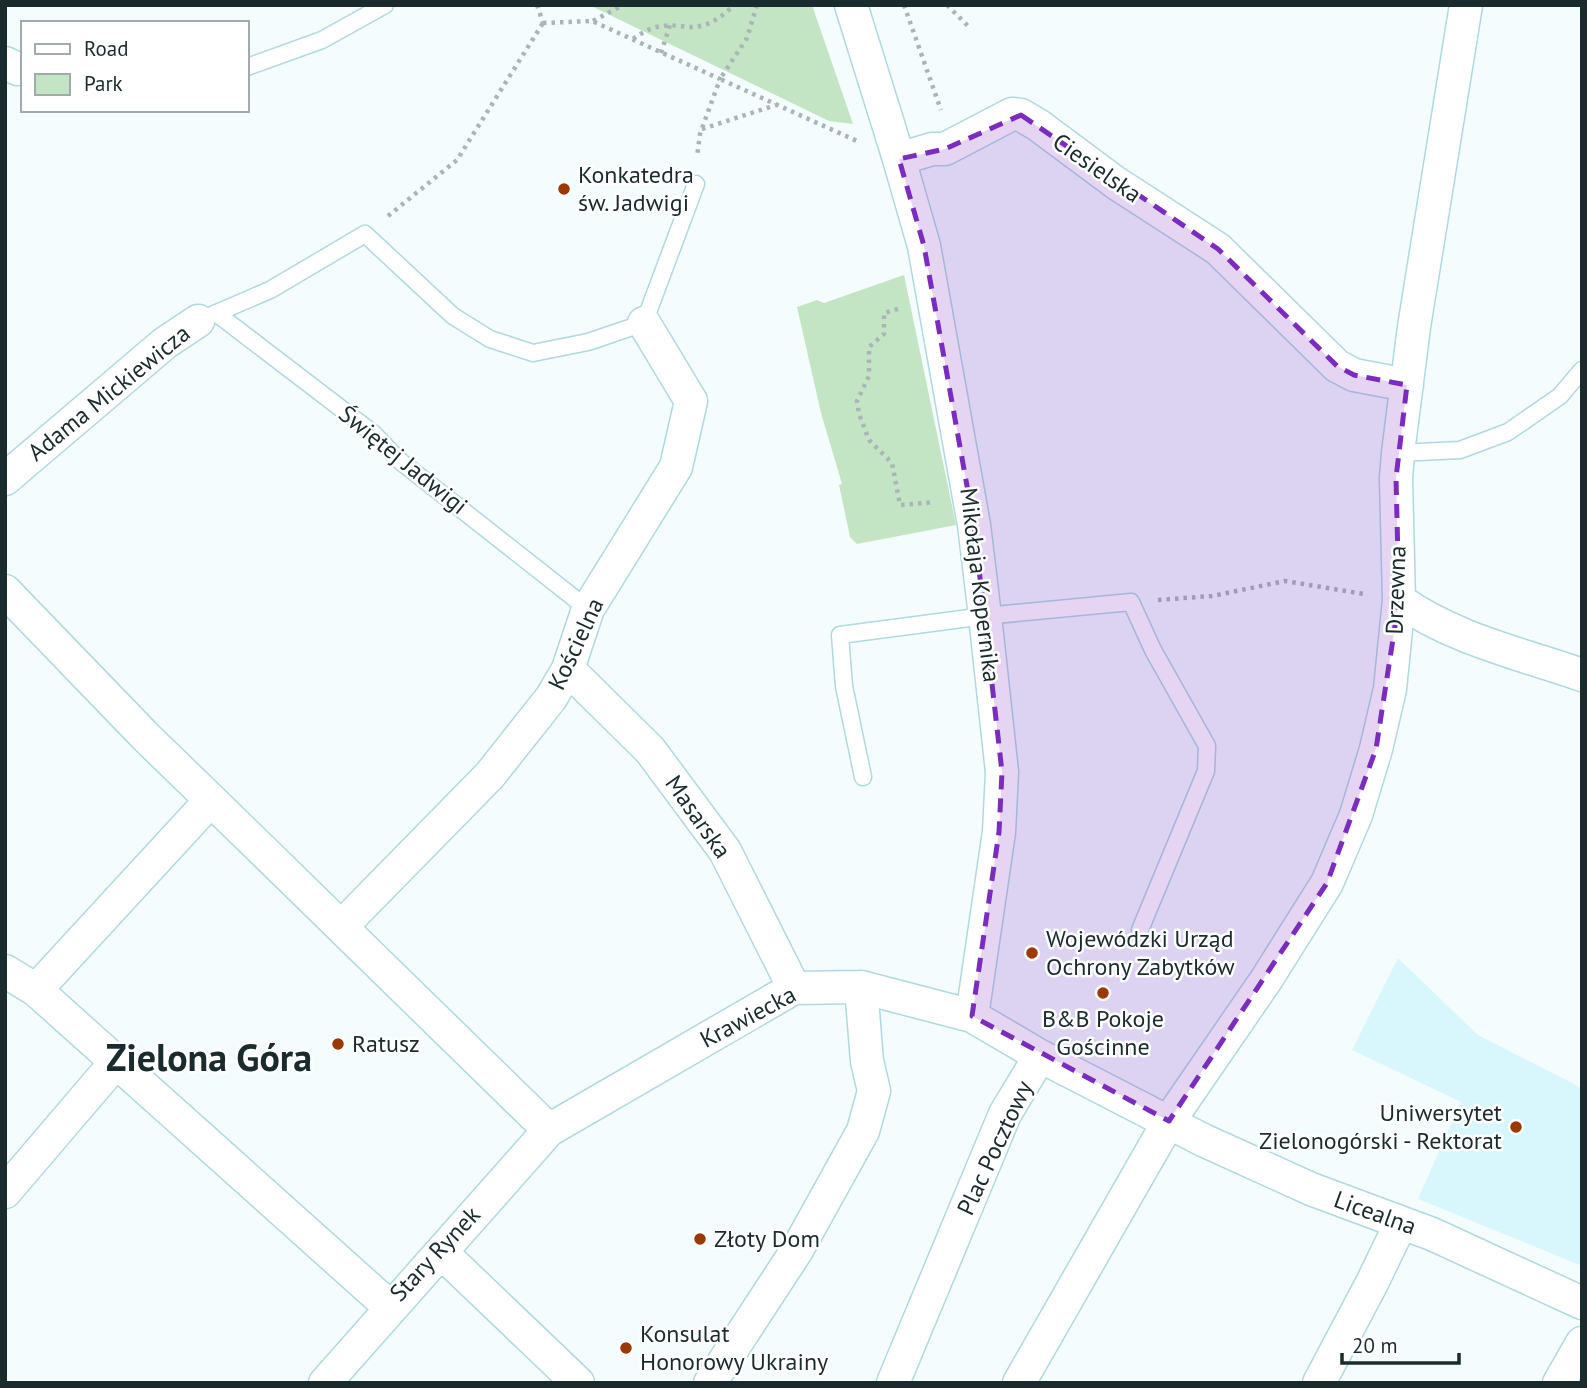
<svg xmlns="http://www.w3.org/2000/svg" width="1587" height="1388" font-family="'PT Sans',sans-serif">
<rect width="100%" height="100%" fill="#f4fcfe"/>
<path fill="#d8f7fd" d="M 1398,958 L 1478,1035 L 1582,1088 L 1582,1266 L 1418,1199 L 1461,1102 L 1352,1050 Z"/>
<path fill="#c4e5c3" d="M 589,5 L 812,5 L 853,124 L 829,121 Z
M 904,275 L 956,525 L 857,544 L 850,537 L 839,485 L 842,484 L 821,413 L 797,307 L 817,300 L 824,303 Z"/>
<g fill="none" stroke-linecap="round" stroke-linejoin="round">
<defs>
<path id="lane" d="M 247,67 L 322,40 L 385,5
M 216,313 L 373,433 L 400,461 L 588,609
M 198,321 L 270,290 L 365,234 L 453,316 L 490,339 L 533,353 L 588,342 L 644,323 L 696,184
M 1398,453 L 1460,450 L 1508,432 L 1560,396 L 1582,370
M 863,777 L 844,686 L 840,635 L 985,616 L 1131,602 L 1153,650 L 1207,746 L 1206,771 L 1140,930"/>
<path id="street" d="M 851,5 L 899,159 L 924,246 L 974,525 L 985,616 L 1002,772 L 999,832 L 972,1016
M 5,63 L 18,69
M 899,159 L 932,149 L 945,149 L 1012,114 L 1021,115 L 1038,125 L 1116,183 L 1218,249 L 1337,366 L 1354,375 L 1407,385
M 5,479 L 165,343 L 198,321
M 5,591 L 147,738 L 211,800
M 1399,600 C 1451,638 1521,654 1582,675
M 568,669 L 650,750 L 725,851 L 794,988
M 342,926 L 490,775 L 551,698 L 568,669 L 588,609 L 676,467 L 691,401 L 644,323
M 5,971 L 36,990 L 391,1308
M 36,990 L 211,800 L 549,1130 L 325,1383
M 549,1130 L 794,988 L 861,987 L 972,1016 L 1040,1056 L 1203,1140 L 1311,1189 L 1432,1234 L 1582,1303
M 5,1192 L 116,1062
M 441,1252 L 578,1383
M 710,1383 L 797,1250 L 863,1131 L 874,1091 L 867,1061 L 861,987
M 893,1383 L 1005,1114 L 1040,1056
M 1019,1383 L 1169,1121 L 1266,980 L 1327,883 L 1356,815 L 1376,749 L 1390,689 L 1399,600 L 1396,478 L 1398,453 L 1414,327 L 1466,5
M 1319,1383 L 1372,1283 L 1401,1223
M 1559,1383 L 1582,1343"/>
</defs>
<use href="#lane" stroke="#afd9e1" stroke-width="19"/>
<use href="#street" stroke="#afd9e1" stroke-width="35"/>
<path stroke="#aab5b8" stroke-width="4.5" stroke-dasharray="3.5 5" stroke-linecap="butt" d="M 537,5 L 543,23
M 757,5 L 747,38 L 720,79 L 857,141
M 904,5 L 941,110
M 947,5 L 970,28
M 593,21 L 623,5
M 543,23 L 592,21 L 720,79 L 700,134 L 697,157
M 633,39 C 643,32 651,27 663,26 C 672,24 682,27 691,27 C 708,27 722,17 734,5
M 661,53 L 670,25
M 702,129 L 776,105
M 388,216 L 457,160 L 543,23
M 898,309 L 884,313 L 884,334 L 869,347 L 869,376 L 857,401 L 859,414 L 869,440 L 892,463 L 900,505 L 935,502
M 1158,600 L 1212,596 L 1285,581 L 1364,594"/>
<use href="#lane" stroke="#fff" stroke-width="16"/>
<use href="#street" stroke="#fff" stroke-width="32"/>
</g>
<path fill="#7b2cbf" fill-opacity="0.2" stroke="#7b2cbf" stroke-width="5" stroke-dasharray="14 9" stroke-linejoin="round" d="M 1021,115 L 1218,249 L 1337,366 L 1354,375 L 1407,385 L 1396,478 L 1399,600 L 1376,749 L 1327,883 L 1169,1121 L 972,1016 L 999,832 L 1002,772 L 974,525 L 924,246 L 899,159 L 945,149 Z"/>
<g fill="#9c3802" stroke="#fff" stroke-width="2.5">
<circle cx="564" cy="189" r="7"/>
<circle cx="1032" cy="953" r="7"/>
<circle cx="1103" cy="993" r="7"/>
<circle cx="338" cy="1044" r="7"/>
<circle cx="1516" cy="1127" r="7"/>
<circle cx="700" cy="1239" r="7"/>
<circle cx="626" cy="1348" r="7"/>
</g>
<g text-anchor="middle" stroke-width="5" stroke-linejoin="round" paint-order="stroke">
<g font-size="24" fill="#1a2b2e" stroke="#fff">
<text transform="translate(1097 168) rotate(35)" y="8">Ciesielska</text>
<text transform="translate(109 393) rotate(-39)" y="8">Adama Mickiewicza</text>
<text transform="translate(403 460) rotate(39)" y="8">Świętej Jadwigi</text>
<text transform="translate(980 585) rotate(83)" y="8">Mikołaja Kopernika</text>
<text transform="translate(1396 590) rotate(-88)" y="8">Drzewna</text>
<text transform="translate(576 644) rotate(-65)" y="8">Kościelna</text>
<text transform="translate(698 817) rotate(55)" y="8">Masarska</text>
<text transform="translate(748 1017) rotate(-28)" y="8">Krawiecka</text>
<text transform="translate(995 1148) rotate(-65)" y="8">Plac Pocztowy</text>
<text transform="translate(1375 1213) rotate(20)" y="8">Licealna</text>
<text transform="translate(435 1254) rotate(-47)" y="8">Stary Rynek</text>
</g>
<g font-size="24" fill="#1a2b2e" stroke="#fff" text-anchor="start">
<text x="578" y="183">Konkatedra<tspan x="578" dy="28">św. Jadwigi</tspan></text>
<text x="1046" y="947">Wojewódzki Urząd<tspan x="1046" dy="28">Ochrony Zabytków</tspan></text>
<text x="1103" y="1027" text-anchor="middle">B&amp;B Pokoje<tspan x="1103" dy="28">Gościnne</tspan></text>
<text x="352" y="1052">Ratusz</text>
<text x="1502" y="1121" text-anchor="end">Uniwersytet<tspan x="1502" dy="28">Zielonogórski - Rektorat</tspan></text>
<text x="714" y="1247">Złoty Dom</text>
<text x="640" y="1342">Konsulat<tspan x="640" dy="28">Honorowy Ukrainy</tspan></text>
</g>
<g font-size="38" font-weight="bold" fill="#1a2b2e" stroke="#fff">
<text x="209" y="1071">Zielona Góra</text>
</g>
</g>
<rect width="1587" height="1388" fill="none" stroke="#1a2b2e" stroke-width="14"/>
<rect x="21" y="21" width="228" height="91" fill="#ffffff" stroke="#a3aaab" stroke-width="2"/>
<rect x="35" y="44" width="35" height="10" fill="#ffffff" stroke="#a3aaab" stroke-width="2"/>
<text x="84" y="56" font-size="21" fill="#1a2b2e">Road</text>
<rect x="35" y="74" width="35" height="21" fill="#c4e5c3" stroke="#a3aaab" stroke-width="2"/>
<text x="84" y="91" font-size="21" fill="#1a2b2e">Park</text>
<path d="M1342 1353v10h117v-10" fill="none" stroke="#1a2b2e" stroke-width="3.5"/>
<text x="1352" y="1353" font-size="21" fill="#1a2b2e" stroke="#ffffff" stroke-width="5" paint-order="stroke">20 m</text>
</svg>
